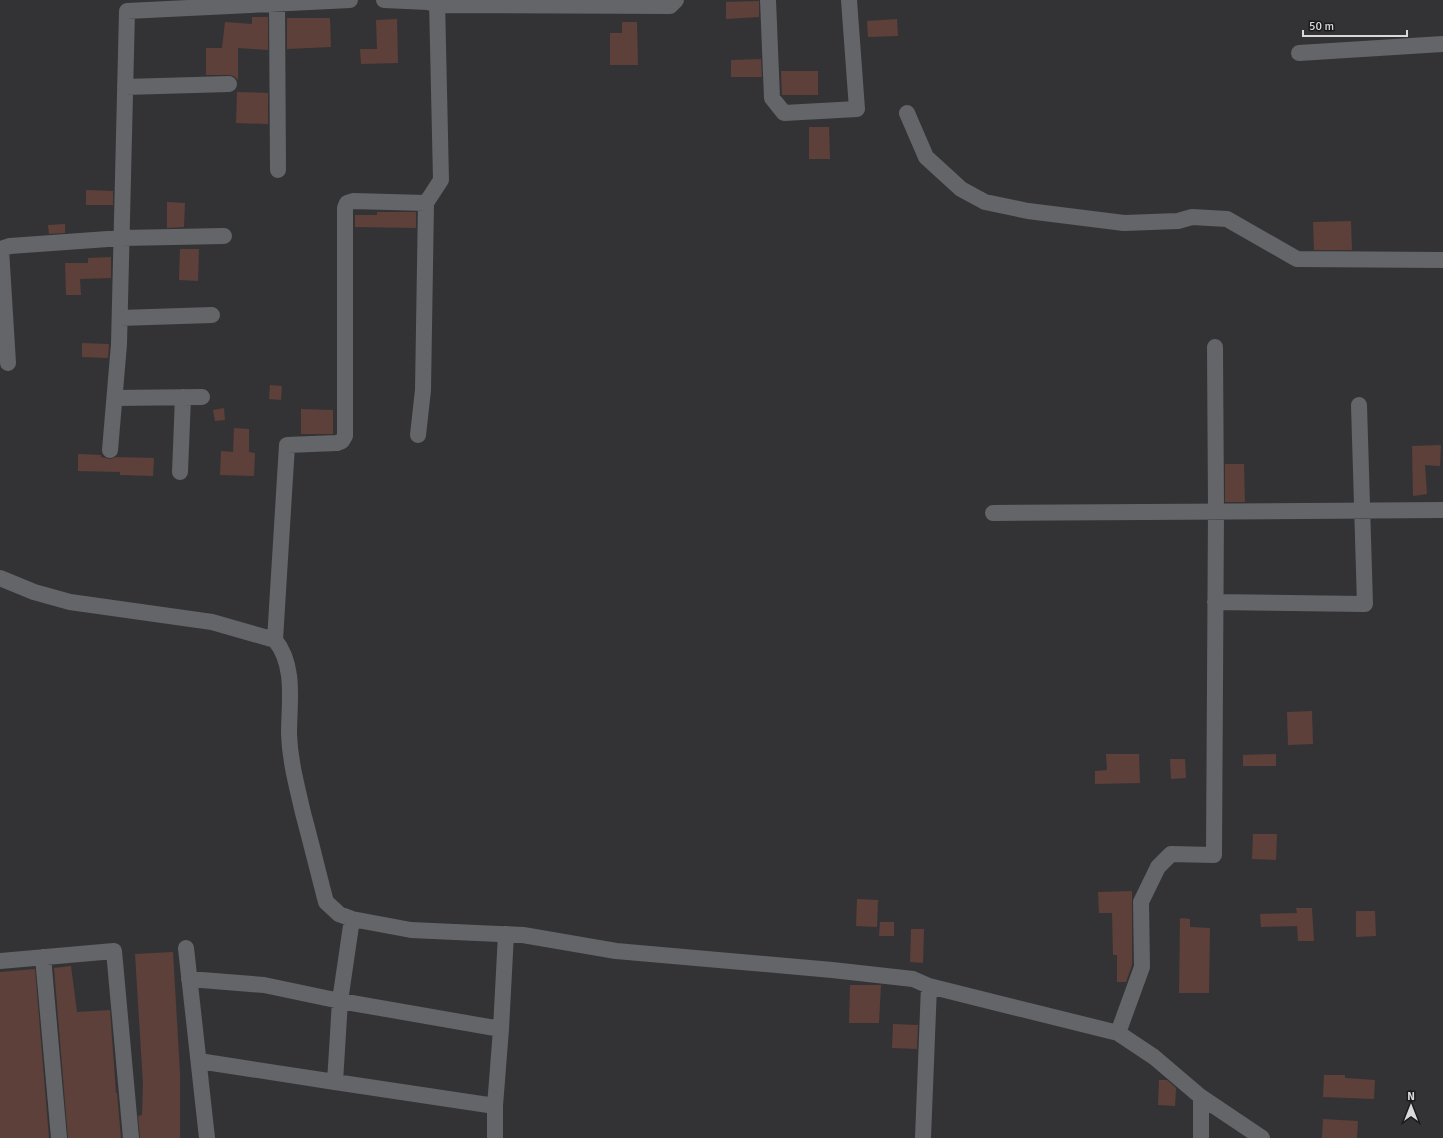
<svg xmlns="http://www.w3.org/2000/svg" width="1443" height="1138" font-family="Signika,sans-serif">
<rect width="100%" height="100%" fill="#333336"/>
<path fill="#5d4039" d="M 759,1 L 759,17 L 726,19 L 726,2 Z
M 252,17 L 268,17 L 268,50 L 238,48 L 238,80 L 234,76 L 229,75 L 206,75 L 206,48 L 222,48 L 225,22 L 252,24 Z
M 287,18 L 330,18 L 331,47 L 287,49 Z
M 397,19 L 398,63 L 361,64 L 360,49 L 377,49 L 376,20 Z
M 897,19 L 898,36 L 868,37 L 867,21 Z
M 622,22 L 637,22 L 638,65 L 610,65 L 610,33 L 622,33 Z
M 761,59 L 762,77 L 731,77 L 731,60 Z
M 781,71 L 818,71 L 818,95 L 782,95 Z
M 237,92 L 268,93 L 268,124 L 236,123 Z
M 809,127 L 829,127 L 830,159 L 809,159 Z
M 86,190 L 113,191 L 113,205 L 86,205 Z
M 167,202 L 185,203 L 184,227 L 167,228 Z
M 377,212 L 416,212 L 416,228 L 355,227 L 355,215 L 377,215 Z
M 1351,221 L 1352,250 L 1314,250 L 1313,222 Z
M 65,224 L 65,233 L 49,234 L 48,225 Z
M 180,249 L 199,249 L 198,281 L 179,280 Z
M 111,257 L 111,278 L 80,279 L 81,295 L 66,295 L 65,263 L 88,263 L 88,258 Z
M 82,343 L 109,344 L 108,358 L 82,357 Z
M 270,385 L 282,386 L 281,400 L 269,399 Z
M 224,408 L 225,420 L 215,421 L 213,410 Z
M 301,409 L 333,410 L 333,434 L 301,434 Z
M 234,428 L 249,429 L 249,452 L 255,453 L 254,476 L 220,475 L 221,451 L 233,452 Z
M 1441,445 L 1440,466 L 1425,465 L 1427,494 L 1413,496 L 1412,446 Z
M 78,454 L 101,455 L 101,457 L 110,459 L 116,457 L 154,458 L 153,476 L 120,475 L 120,472 L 78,471 Z
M 1225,464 L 1244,464 L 1245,502 L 1225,502 Z
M 1312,711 L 1313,744 L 1288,745 L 1287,712 Z
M 1106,754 L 1139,754 L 1140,783 L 1095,784 L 1095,771 L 1107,770 Z
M 1276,754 L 1276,766 L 1243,766 L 1243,755 Z
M 1170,759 L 1185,759 L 1186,778 L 1171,779 Z
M 1253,834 L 1277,834 L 1276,860 L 1252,859 Z
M 1132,891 L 1132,965 L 1126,982 L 1117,982 L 1117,955 L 1113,955 L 1112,913 L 1099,913 L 1098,892 Z
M 857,899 L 878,900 L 877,927 L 856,926 Z
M 1296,908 L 1312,908 L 1314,941 L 1298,941 L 1297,926 L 1261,927 L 1260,914 L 1297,913 Z
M 1356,911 L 1375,911 L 1376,936 L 1356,937 Z
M 1180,918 L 1190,919 L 1190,927 L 1210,928 L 1209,993 L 1179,993 Z
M 880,922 L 894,922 L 894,936 L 879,936 Z
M 911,929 L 924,929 L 923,963 L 910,962 Z
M 173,952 L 180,1073 L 180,1138 L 140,1138 L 138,1116 L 142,1115 L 143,1084 L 135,954 Z
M 71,966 L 77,1012 L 110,1010 L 116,1093 L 117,1093 L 121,1138 L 68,1138 L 54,968 Z
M 35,969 L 49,1138 L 0,1138 L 0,972 Z
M 850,985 L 881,985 L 879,1023 L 849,1023 Z
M 893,1024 L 918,1025 L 917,1049 L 892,1048 Z
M 1324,1075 L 1345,1075 L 1345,1078 L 1375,1080 L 1374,1099 L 1323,1097 Z
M 1159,1080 L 1167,1080 L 1176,1088 L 1175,1106 L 1158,1105 Z
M 1323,1119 L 1358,1121 L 1357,1138 L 1322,1138 Z"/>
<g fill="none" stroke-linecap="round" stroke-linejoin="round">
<path stroke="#646568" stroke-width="16" d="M 384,0 L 428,2 L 437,5 L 670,6 L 676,0
M 768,0 L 772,98 L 784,113 L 857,109 L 849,0
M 277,4 L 278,170
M 1299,53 L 1443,44
M 125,87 L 229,84
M 907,113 L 926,157 L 961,189 L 985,202 L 1028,211 L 1124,223 L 1178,221 L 1192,217 L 1227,219 L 1297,259 L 1443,260
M 0,249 L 10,246 L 122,238 L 224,236
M 1,249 L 8,363
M 120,318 L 212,315
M 115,398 L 202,397
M 418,435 L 423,390 L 426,203 L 441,180 L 437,0
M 110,450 L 119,344 L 127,11 L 350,0
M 180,472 L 183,397
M 993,513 L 1443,510
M 0,578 L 34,592 L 70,602 L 212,622 L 275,640 C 296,666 289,703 289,734 C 290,762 297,786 303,813 C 311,842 318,872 326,902 L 339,914 L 352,919 L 411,930 L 523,935 L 616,951 L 832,970 L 913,979 L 929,986 L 1118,1033 L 1154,1057 L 1201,1097 L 1262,1138
M 1215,602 L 1365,604 L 1359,405
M 275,640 L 287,445 L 337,443 L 342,441 L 345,436 L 345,208 L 347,203 L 353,201 L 426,203
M 186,948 L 207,1138
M 43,957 L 59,1138
M 0,961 L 114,951 L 131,1138
M 189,979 L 264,985 L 340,1001 L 501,1029 L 506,934
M 1118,1033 L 1142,967 L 1141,902 L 1158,867 L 1171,854 L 1214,855 L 1216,510 L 1215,347
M 199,1061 L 335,1082 L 340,1001 L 352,919
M 335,1082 L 495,1106
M 1201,1097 L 1201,1138
M 495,1138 L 495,1106 L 501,1029
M 923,1138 L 929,986"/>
</g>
<g transform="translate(1411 1106)" stroke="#1b1b1c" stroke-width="3" paint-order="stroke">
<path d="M0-3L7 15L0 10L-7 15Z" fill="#d9d9db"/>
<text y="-6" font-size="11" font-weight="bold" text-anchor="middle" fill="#d9d9db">N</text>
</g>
<path d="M1303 30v6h104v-6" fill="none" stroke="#d9d9db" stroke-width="2"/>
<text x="1309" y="30" font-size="12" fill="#d9d9db" stroke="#1b1b1c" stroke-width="3" paint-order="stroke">50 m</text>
</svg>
